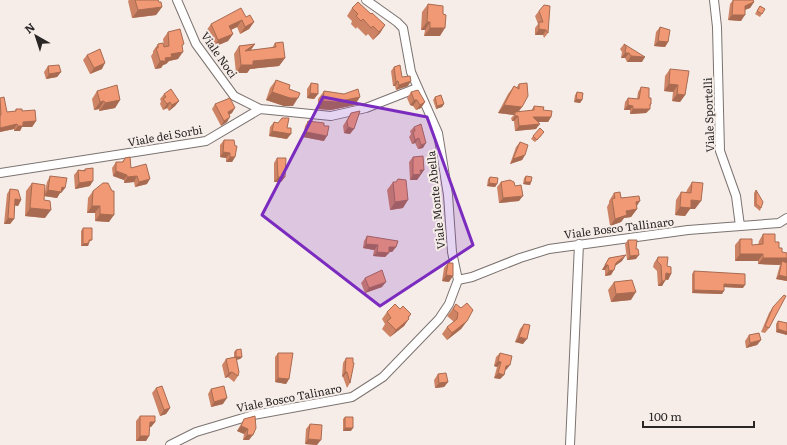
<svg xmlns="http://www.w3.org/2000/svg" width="787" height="445" font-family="Literata,serif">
<rect width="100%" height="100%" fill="#f6ede9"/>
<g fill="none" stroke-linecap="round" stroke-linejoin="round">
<defs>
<path id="minor" d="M 177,0 L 196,44 L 234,96 L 260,109
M 366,0 L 397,22 L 403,28 L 411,72 L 438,133 L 448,195 L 452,252 L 458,280
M 714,0 L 717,27 L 720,151 L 736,196 L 740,226
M 0,173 L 206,141 L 260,109 L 331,116 L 366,108 L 417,88
M 458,280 L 472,277 L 520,258 L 549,249 L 688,230 L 779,223 L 787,218
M 170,445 L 196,432 L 253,415 L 352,397 L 383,377 L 439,319 L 449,304 L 458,280
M 570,445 L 579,244"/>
</defs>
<use href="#minor" stroke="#7b7370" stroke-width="10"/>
<use href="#minor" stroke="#fff" stroke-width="8"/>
</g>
<path fill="#ce8464" d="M 129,0 L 158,0 L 159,2 L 162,7 L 156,15 L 132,18 L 128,1 Z
M 733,0 L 753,0 L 754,2 L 750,8 L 745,10 L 741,21 L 728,20 L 730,4 Z
M 428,4 L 440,36 L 424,36 L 425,30 L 421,30 L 422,12 Z
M 760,6 L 765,9 L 760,17 L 755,14 Z
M 352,8 L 371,14 L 385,25 L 380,33 L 373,40 L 368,34 L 366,36 L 357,27 L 356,29 L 351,24 L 352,21 L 347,16 Z
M 539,11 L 548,33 L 544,38 L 543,35 L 535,35 L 535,28 L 538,24 L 535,16 Z
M 246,17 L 254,22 L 249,29 L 240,34 L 237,27 L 231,30 L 233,34 L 228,41 L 214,47 L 206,31 L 211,24 Z
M 660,27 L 668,42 L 665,47 L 654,46 L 656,32 Z
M 168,32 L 182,47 L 178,59 L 169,61 L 166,64 L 163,65 L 161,68 L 155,69 L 151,56 L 153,53 L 153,51 L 158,44 L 164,47 L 163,39 Z
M 275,43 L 285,58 L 279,66 L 250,69 L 247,73 L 236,73 L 234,54 L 239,46 L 255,44 L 251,50 L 272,48 Z
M 624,44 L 642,62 L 627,62 L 625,58 L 621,58 L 622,52 L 620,49 Z
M 87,55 L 102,69 L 90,74 L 83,60 Z
M 48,66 L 61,72 L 57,77 L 46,79 L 44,72 Z
M 394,67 L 402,77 L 408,86 L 396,90 L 395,86 L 393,86 L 391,71 Z
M 670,69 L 685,95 L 680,102 L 672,101 L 673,92 L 664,91 L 665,76 Z
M 276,80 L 289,89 L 293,106 L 284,106 L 266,100 L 270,88 Z
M 311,83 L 318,94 L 314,99 L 307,98 L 307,89 Z
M 519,84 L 522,107 L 518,112 L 531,111 L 534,106 L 543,110 L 551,117 L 548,122 L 539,122 L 536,129 L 515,131 L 514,121 L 512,121 L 511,118 L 514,115 L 498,113 L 508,94 L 514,86 L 516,88 Z
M 641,87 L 649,98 L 651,104 L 650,107 L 650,109 L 646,113 L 630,114 L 630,110 L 624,110 L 625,102 L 628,98 L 637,99 L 638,92 Z
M 97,91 L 120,100 L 115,108 L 99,111 L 99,109 L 94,110 L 92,99 Z
M 324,91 L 355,105 L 331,110 L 318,109 L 318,99 Z
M 411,92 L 425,102 L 421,108 L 416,110 L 413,106 L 410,105 L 407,98 Z
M 577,92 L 582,100 L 580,103 L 574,102 L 575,95 Z
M 164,94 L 179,101 L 175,106 L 169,111 L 167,108 L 163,110 L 160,104 L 161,101 L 160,99 Z
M 435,97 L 444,104 L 442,107 L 436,109 L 433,100 Z
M 0,98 L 7,112 L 15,111 L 16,109 L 22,111 L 36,121 L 32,127 L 22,127 L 20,131 L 14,131 L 14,129 L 0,132 Z
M 215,104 L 232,113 L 229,115 L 227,122 L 221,126 L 212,109 Z
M 351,113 L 350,134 L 344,133 L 343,126 Z
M 308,121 L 324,141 L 303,137 L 305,126 Z
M 274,122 L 287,128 L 287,139 L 269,136 L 270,127 Z
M 414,127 L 423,148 L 418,149 L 415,143 L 412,144 L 409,137 L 411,134 L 410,131 Z
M 542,135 L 535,142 L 531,139 L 533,136 Z
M 224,140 L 235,157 L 232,162 L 226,162 L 226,158 L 220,157 L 220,145 Z
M 520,142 L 525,155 L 522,160 L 510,164 L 516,147 Z
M 413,157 L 424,170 L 417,180 L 410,180 L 409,162 Z
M 125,158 L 131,168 L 147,184 L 135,187 L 134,182 L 124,183 L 124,180 L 113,176 L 112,168 L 116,162 L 122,162 Z
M 277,158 L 285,177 L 281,182 L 274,182 L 274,163 Z
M 85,169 L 90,186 L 75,189 L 74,175 L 78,170 L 84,170 Z
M 50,176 L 65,188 L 61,193 L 60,193 L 57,198 L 44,196 L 47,182 Z
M 526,176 L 531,182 L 530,185 L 523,184 L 524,178 Z
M 490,177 L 497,184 L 495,187 L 487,186 L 488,179 Z
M 398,179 L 403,208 L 390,210 L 387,190 L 393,182 L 396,182 Z
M 501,182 L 519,201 L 499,203 L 497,187 Z
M 692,182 L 695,209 L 690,209 L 685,216 L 675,215 L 676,200 L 681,192 L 686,193 L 687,190 Z
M 32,183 L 44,200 L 45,218 L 25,216 L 26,191 Z
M 10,189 L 21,200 L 18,206 L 15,205 L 14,219 L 10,224 L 4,224 L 7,194 Z
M 756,190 L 761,208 L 760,211 L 754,206 L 754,193 Z
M 93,191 L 112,191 L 109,222 L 95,221 L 95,213 L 87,213 L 88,198 Z
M 614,193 L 636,206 L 637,209 L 631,217 L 624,218 L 621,222 L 610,226 L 607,207 L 609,203 L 609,201 Z
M 83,228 L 92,240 L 89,242 L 89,243 L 88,246 L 81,246 L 81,231 Z
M 763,234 L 775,242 L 782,252 L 787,253 L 787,281 L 776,279 L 780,265 L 758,264 L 758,261 L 735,261 L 735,245 L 740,239 L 752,245 L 758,245 L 759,241 Z
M 367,236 L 396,247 L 392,252 L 389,252 L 385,257 L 373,256 L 374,250 L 363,248 L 364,241 Z
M 628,240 L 636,259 L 627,260 L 625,244 Z
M 658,257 L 667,266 L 671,274 L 668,280 L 665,279 L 662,286 L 658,286 L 657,271 L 653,267 L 654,263 Z
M 609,258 L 622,261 L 615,266 L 611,275 L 605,276 L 605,270 L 602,270 Z
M 448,263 L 449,282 L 442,281 L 444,268 Z
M 694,271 L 743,288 L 724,287 L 722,294 L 692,293 L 692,274 Z
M 365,278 L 382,287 L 365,293 L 361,283 Z
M 614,282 L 631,300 L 611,302 L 608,290 Z
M 456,304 L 467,321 L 461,329 L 447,340 L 442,334 L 447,327 L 453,323 L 453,321 L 447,316 Z
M 773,307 L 769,328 L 765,333 L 761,332 L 769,313 Z
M 400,309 L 411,314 L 404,326 L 390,337 L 382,329 L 385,324 L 382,319 L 387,312 Z
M 778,321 L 787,323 L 787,335 L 776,332 L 776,324 Z
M 524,324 L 523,344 L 515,342 L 520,329 Z
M 749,335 L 761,340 L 757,345 L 746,348 L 745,341 Z
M 236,350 L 242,357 L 240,359 L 236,360 L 238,376 L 234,382 L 228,377 L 225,378 L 222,365 L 226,359 L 234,357 L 234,352 Z
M 278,353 L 289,379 L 286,384 L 275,382 L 275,357 Z
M 500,353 L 507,369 L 505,370 L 504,375 L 500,379 L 494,378 L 497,367 L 494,366 L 496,357 Z
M 346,358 L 350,383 L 347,388 L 343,377 L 342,376 L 343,363 Z
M 438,374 L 448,382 L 444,387 L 435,388 L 434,380 Z
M 156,388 L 170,408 L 166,414 L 160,416 L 152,393 Z
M 211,389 L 223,404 L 211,407 L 208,394 Z
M 140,416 L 155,422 L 151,427 L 149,427 L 149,436 L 146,441 L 136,441 L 136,421 Z
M 255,416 L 249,440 L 243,440 L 244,434 L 237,431 L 244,419 Z
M 345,417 L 351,431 L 343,431 L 343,419 Z
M 310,424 L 317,445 L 305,444 L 306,429 Z"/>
<path fill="#a86b51" d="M 754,2 L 750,8 L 741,11 L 745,6 Z
M 162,7 L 156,15 L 132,18 L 138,10 Z
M 732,15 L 745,15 L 741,21 L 728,20 Z
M 242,20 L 237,27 L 224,33 L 229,26 Z
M 254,22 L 249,29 L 240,34 L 245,27 Z
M 427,22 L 430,22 L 425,30 L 421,30 Z
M 385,25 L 380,33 L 373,40 L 379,32 Z
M 430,28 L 445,28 L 440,36 L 424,36 Z
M 539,29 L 546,30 L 543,35 L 535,35 Z
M 233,34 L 228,41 L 214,47 L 218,40 Z
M 658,41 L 668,42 L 665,47 L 654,46 Z
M 255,44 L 249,52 L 245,51 Z
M 183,52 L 178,59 L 169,61 L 166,64 L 163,65 L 161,68 L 155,69 L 160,61 L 171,54 Z
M 625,53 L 629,53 L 625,58 L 621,58 Z
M 631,56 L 645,57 L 642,62 L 627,62 Z
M 285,58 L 279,66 L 250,69 L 247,73 L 236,73 L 241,65 L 253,61 Z
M 105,63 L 102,69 L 90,74 L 94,68 Z
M 61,72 L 57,77 L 46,79 L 49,74 Z
M 398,81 L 395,86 L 393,86 L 396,82 Z
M 411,81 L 408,86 L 396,90 L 399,85 Z
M 669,84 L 678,85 L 673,92 L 664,91 Z
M 272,92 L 298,98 L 293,106 L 284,106 L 266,100 Z
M 310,93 L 318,94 L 314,99 L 307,98 Z
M 677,94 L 685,95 L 680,102 L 672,101 Z
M 360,97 L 355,105 L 331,110 L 318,109 L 323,101 Z
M 576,99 L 582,100 L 580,103 L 574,102 Z
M 120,100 L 115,108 L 99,111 L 105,103 Z
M 414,100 L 417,100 L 413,106 L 410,105 Z
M 104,101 L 99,109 L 94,110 L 100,102 Z
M 179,101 L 175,106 L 169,111 L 172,105 Z
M 170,102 L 167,108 L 163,110 L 167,104 Z
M 425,102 L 421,108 L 416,110 L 420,105 Z
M 444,104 L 442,107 L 436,109 L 437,106 Z
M 504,105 L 522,107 L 516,115 L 515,112 L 514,115 L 498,113 Z
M 628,105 L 633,106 L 630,110 L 624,110 Z
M 235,108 L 232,113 L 224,117 L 228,112 Z
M 633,109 L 650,109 L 646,113 L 630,114 Z
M 515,116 L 518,116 L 514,121 L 512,121 Z
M 230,117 L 227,122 L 221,126 L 224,121 Z
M 533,117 L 551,117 L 548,122 L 529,122 Z
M 36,121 L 32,127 L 22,127 L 20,131 L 14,131 L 18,126 L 23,122 Z
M 17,124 L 14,129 L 0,132 L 0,128 Z
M 540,124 L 536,129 L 515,131 L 519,126 Z
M 348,127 L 354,129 L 350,134 L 344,133 Z
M 272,131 L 291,134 L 287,139 L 269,136 Z
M 306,132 L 327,136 L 324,141 L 303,137 Z
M 419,138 L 415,143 L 412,144 L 415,140 Z
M 426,143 L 423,148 L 418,149 L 421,145 Z
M 223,152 L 230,153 L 226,158 L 220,157 Z
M 525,155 L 522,160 L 510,164 L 513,159 Z
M 230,157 L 235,157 L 232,162 L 226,162 Z
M 420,170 L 424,170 L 417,180 L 410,180 L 413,175 Z
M 116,171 L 127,175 L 124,180 L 113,176 Z
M 137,176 L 134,182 L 124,183 L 127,177 Z
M 278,177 L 285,177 L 281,182 L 274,182 Z
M 150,179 L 147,184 L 135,187 L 139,182 Z
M 93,181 L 90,186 L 75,189 L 79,183 Z
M 525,182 L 531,182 L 530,185 L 523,184 Z
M 489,183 L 497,184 L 495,187 L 487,186 Z
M 62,187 L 65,188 L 61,193 L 60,193 L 57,198 L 44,196 L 48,190 Z
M 523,196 L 519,201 L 499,203 L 503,198 Z
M 15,199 L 21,200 L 18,206 L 11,205 Z
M 408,200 L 403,208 L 390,210 L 395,202 Z
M 691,200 L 701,201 L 695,209 L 690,209 L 685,216 L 675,215 L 680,207 Z
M 640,201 L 635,209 L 636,202 Z
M 92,206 L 100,206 L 95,213 L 87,213 Z
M 30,208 L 51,210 L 45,218 L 25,216 Z
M 637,209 L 631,217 L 624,218 L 621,222 L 610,226 L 615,219 L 626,211 Z
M 100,214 L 114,215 L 109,222 L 95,221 Z
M 8,218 L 14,219 L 10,224 L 4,224 Z
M 89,243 L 88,246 L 81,246 L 83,244 Z
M 366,244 L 378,245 L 374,250 L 363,248 Z
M 389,247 L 396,247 L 392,252 L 386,252 Z
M 377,252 L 389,253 L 385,257 L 373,256 Z
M 740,254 L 763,254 L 758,261 L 735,261 Z
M 626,255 L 622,261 L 612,268 L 616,263 Z
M 639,255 L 636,259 L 627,260 L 630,256 Z
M 763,258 L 787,258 L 787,265 L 782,261 L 780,265 L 758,264 Z
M 605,265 L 608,265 L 605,270 L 602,270 Z
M 614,270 L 611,275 L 605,276 L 609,271 Z
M 666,273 L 671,274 L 668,280 L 662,279 Z
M 446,275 L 453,276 L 449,282 L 442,281 Z
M 779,275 L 787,277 L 787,281 L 776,279 Z
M 662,281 L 665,281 L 662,286 L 658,286 Z
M 386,282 L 382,287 L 365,293 L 369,288 Z
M 724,284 L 745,285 L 743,288 L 722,287 Z
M 694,290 L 724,291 L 722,294 L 692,293 Z
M 636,292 L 631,300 L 611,302 L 616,294 Z
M 411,314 L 406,321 L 409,319 L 404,326 L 390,337 L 396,330 Z
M 467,321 L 461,329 L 447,340 L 452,333 Z
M 778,329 L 787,332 L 787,335 L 776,332 Z
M 519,337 L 527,339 L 523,344 L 515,342 Z
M 761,340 L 757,345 L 746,348 L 750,343 Z
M 236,357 L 242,357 L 240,359 L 234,360 Z
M 498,361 L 501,362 L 497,367 L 494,366 Z
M 510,365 L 507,369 L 503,371 L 506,366 Z
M 232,372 L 228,377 L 225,378 L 229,373 Z
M 345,372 L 347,372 L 343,377 L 342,376 Z
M 498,373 L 504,375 L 500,379 L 494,378 Z
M 278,378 L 289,379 L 286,384 L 275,382 Z
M 448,382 L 444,387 L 435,388 L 439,383 Z
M 227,398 L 223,404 L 211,407 L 214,402 Z
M 170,408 L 166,414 L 160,416 L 164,410 Z
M 150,422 L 155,422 L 151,427 L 146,427 Z
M 241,426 L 248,429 L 244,434 L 237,431 Z
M 345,428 L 353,428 L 351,431 L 343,431 Z
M 247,435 L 253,435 L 249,440 L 243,440 Z
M 140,436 L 149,436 L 146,441 L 136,441 Z
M 308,439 L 321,440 L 317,445 L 305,444 Z"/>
<path fill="#f09974" stroke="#a86b51" d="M 135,0 L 158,0 L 159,2 L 161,2 L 162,7 L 138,10 Z
M 733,0 L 753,0 L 754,2 L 745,6 L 745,15 L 732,15 Z
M 358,2 L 371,14 L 372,13 L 385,25 L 379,32 L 373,26 L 371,28 L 363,19 L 361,21 L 356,16 L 358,14 L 352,8 Z
M 428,4 L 443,6 L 443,14 L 446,15 L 445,28 L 430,28 L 430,22 L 427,22 Z
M 544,5 L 550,6 L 548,33 L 546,30 L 539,29 L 539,22 L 543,22 L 539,11 Z
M 760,6 L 765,9 L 762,14 L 757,11 Z
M 241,8 L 246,17 L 250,15 L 254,22 L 245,27 L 242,20 L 229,26 L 233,34 L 218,40 L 211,24 Z
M 660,27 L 670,30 L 668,42 L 658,41 Z
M 180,29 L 184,44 L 182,45 L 183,52 L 171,54 L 172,57 L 165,58 L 166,61 L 160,61 L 156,48 L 158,48 L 158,44 L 163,43 L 164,47 L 169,46 L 168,32 Z
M 283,42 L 285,58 L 253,61 L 253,65 L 241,65 L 239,46 L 255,44 L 245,51 L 276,47 L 275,43 Z
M 624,44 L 645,57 L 631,56 L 629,53 L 625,53 L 626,47 Z
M 100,49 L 105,63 L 94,68 L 87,55 Z
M 59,65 L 61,72 L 49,74 L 48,66 Z
M 400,65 L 402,77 L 410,76 L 411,81 L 399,85 L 398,81 L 396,82 L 394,67 Z
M 670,69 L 689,71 L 685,95 L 677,94 L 678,85 L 669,84 Z
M 276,80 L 290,85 L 289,89 L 300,93 L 298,98 L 290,98 L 272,92 Z
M 311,83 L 318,84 L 318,94 L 310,93 Z
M 527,83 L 528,96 L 522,107 L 504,105 L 514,86 L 519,89 L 519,84 Z
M 117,85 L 120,100 L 105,103 L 104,101 L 100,102 L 97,91 Z
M 641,87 L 649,88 L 649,98 L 651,98 L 651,104 L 650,104 L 650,109 L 633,109 L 633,106 L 628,105 L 628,98 L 639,99 Z
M 171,89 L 179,101 L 172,105 L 170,102 L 167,104 L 163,99 L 166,97 L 164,94 Z
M 358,89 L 360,97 L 336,102 L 323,101 L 324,91 L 344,94 Z
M 418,90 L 425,102 L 420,105 L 417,100 L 414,100 L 411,92 Z
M 577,92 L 583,93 L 582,100 L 576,99 Z
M 441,95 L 444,104 L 437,106 L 435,97 Z
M 4,97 L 7,112 L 16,111 L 16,109 L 22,109 L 22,111 L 35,110 L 36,121 L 23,122 L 23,126 L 18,126 L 17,124 L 0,128 L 0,115 L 1,115 L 0,98 Z
M 230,98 L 235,108 L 228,112 L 230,117 L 224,121 L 215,104 Z
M 534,106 L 544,107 L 543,110 L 552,111 L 551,117 L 533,117 L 540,124 L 519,126 L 518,116 L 515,116 L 515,112 L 534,110 Z
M 360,111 L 354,129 L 348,127 L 347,121 L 351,113 Z
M 282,118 L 289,118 L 287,128 L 291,128 L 291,134 L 272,131 L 274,122 L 278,123 Z
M 308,121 L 324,123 L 324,126 L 329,126 L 327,136 L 306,132 Z
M 421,124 L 426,143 L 421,145 L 419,138 L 415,140 L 413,132 L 415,131 L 414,127 Z
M 540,128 L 544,132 L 537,140 L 533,136 Z
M 224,140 L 234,140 L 235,146 L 237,146 L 235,157 L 230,157 L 230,153 L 223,152 Z
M 520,142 L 528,145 L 525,155 L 513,159 Z
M 423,156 L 424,170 L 420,170 L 421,174 L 413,175 L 413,157 Z
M 130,157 L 131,168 L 146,164 L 150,179 L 139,182 L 137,176 L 127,177 L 127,175 L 116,171 L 116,162 L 123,162 L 125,158 Z
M 277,158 L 286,158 L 285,177 L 278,177 Z
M 93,168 L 93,181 L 79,183 L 78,170 L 85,171 L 85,169 Z
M 50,176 L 67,178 L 65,188 L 62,187 L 61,192 L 48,190 Z
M 526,176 L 532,177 L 531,182 L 525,182 Z
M 490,177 L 498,178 L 497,184 L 489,183 Z
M 398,179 L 406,180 L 408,200 L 395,202 L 393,182 L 396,182 Z
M 510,180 L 514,182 L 515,186 L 521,185 L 523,196 L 503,198 L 501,182 Z
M 692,182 L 703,183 L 701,201 L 691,200 L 691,208 L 680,207 L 681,192 L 691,193 Z
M 32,183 L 45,185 L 44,200 L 50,201 L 51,210 L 30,208 Z
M 103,183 L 108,183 L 112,191 L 114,191 L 114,215 L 100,214 L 100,206 L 92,206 L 93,191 Z
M 10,189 L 18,190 L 21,200 L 15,199 L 14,219 L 8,218 Z
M 756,190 L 763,202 L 761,208 L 756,204 Z
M 620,192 L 621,198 L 639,196 L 640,201 L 636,202 L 637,209 L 626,211 L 627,215 L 615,219 L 612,199 L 615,198 L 614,193 Z
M 83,228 L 92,228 L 92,240 L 89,240 L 89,243 L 83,244 Z
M 763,234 L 775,234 L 775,242 L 779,242 L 779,248 L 782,248 L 782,252 L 787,253 L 787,258 L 763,258 L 763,254 L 740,254 L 740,239 L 752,239 L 752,245 L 763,244 Z
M 367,236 L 398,241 L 396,247 L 389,247 L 389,253 L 377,252 L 378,245 L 366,244 Z
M 628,240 L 637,240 L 636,249 L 638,249 L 639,255 L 630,256 Z
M 626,255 L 616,263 L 614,270 L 609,271 L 608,265 L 605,265 L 609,258 Z
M 658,257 L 668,257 L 667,266 L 671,267 L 671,274 L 666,273 L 665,281 L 662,281 L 661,265 L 657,261 Z
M 782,261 L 787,263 L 787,277 L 779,275 Z
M 448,263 L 453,263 L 453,276 L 446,275 Z
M 382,270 L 386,282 L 369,288 L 365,278 Z
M 694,271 L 745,274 L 745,285 L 724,284 L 724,291 L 694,290 Z
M 632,280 L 636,292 L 616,294 L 614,282 Z
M 784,295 L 786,296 L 769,328 L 765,326 L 773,307 Z
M 467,303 L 473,310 L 467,321 L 452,333 L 447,327 L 457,319 L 458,313 L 453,309 L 456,304 L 461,308 Z
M 395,304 L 400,309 L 403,306 L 411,314 L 408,317 L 409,319 L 396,330 L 387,321 L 391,318 L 387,312 Z
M 778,321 L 787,323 L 787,332 L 778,329 Z
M 524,324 L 530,325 L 527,339 L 519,337 Z
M 759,333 L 761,340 L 750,343 L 749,335 Z
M 241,349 L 242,357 L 236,357 L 236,350 Z
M 278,353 L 293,353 L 289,379 L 278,378 Z
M 500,353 L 512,356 L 510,365 L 506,366 L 504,375 L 498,373 L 501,362 L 498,361 Z
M 236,357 L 239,372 L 238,376 L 232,372 L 229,373 L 226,359 Z
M 346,358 L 353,358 L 353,363 L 354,363 L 350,383 L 347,372 L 345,372 Z
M 446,373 L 448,382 L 439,383 L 438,374 Z
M 162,386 L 170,408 L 164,410 L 156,388 Z
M 224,386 L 227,398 L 214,402 L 211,389 Z
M 140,416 L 155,416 L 155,422 L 150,422 L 149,436 L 140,436 Z
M 255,416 L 256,428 L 253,435 L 247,435 L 248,429 L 241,426 L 244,419 Z
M 345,417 L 353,417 L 353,428 L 345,428 Z
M 310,424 L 322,425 L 321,440 L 308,439 Z"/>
<path fill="#7b2cbf" fill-opacity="0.2" stroke="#7b2cbf" stroke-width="3" stroke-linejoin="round" d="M 323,97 L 427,117 L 473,245 L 380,306 L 262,215 Z"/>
<g text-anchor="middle" stroke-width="4" stroke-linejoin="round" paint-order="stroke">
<g font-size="11" fill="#292625" stroke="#f6ede9">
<text transform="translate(219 55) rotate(55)" y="4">Viale Noci</text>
<text transform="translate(709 115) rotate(-92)" y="4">Viale Sportelli</text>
<text transform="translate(165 136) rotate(-10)" y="4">Viale dei Sorbi</text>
<text transform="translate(436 200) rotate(-96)" y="4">Viale Monte Abella</text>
<text transform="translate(619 228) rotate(-7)" y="4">Viale Bosco Tallinaro</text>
<text transform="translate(289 398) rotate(-11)" y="4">Viale Bosco Talinaro</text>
</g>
</g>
<g transform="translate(36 36) rotate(321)" stroke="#f6ede9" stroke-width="3" paint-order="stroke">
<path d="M0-3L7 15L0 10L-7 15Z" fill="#292625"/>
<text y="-6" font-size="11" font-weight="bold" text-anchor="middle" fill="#292625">N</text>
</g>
<path d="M643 421v6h111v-6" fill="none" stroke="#292625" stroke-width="2"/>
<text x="649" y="421" font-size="12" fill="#292625" stroke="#f6ede9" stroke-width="3" paint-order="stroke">100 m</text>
</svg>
